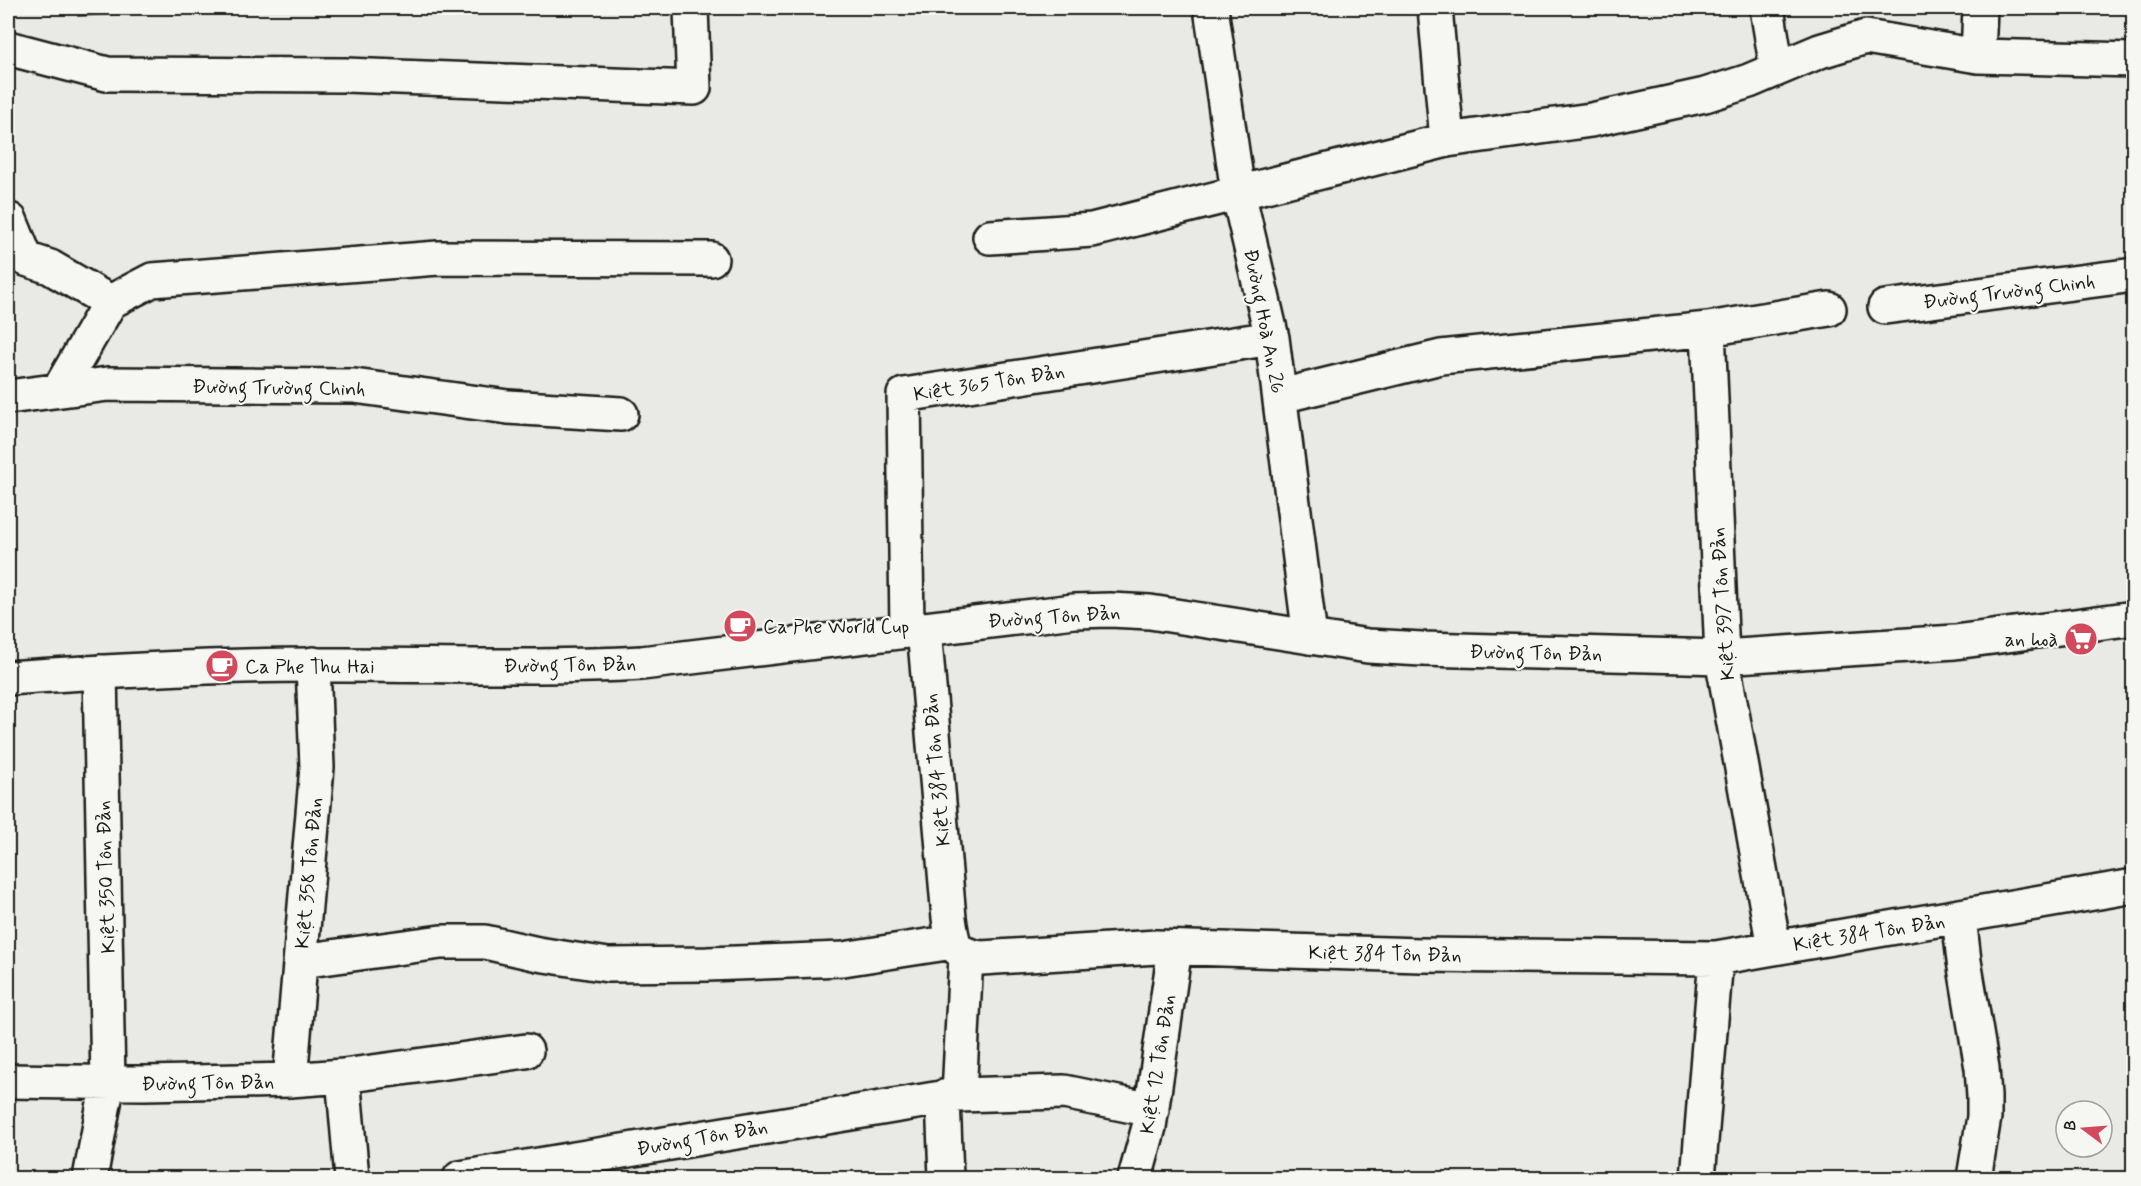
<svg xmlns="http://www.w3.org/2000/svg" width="2141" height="1186" font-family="Mynerve,sans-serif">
<defs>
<pattern id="building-back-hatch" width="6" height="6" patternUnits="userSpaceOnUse" patternTransform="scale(1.5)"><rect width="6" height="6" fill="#b6b6b3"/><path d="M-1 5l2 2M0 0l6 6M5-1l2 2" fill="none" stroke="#9c9c99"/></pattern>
</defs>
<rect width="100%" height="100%" fill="#e9e9e5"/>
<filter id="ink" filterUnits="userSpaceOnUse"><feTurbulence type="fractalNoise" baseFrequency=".0167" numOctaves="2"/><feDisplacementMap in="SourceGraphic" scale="12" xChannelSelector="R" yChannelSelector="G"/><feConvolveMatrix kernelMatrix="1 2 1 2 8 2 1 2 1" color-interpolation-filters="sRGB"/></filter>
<g filter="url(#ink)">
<path fill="url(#building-back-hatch)" stroke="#1c1c1c" stroke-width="1.5" d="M 78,8 L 247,8 L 78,16 Z"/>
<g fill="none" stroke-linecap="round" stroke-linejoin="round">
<defs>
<path id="minor" d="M 1211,8 L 1238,192 L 1272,338 L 1310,637
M 1435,8 L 1447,140
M 1767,8 L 1777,69
M 8,48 L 107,74 L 345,75 L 694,88 L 691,8
M 1978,56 L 1980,8
M 8,220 L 10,220 L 26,259 L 50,267 L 110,302
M 990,237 L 1092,230 L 1447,140 L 1591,120 L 1705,95 L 1749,81 L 1820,51 L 1866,37 L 1978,56 L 2134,60
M 1885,307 L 2134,275
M 1708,329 L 1722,657 L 1774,947
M 59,390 L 110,302 L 152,280 L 438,258 L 711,259
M 1281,396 L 1441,357 L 1708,329 L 1829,309
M 8,397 L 108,384 L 354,386 L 508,407 L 621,414
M 924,629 L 949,918 C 953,944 952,953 981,958 L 1157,947 L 1421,955 L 1716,958 L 2134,886
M 907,631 L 904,395 L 1272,338
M 1959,917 L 1964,961 L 1982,1068 L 1984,1096 L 1984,1117 L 1974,1178
M 301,961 L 441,942 L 485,942 L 538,954 L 608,965 L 707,964 L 843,959 L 953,942
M 343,1076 L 352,1178
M 290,1080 L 317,767 L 313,664
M 8,1081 L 145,1083 L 290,1080 L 343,1076 L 526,1051
M 959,1095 L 966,956
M 943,1097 L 946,1178
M 90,1178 L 108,1082 L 100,672
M 460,1178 L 959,1095 L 1064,1092 L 1152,1110
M 1135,1178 L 1149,1127 L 1175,948
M 1698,1178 L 1716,958"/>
<path id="tertiary" d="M 8,678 C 110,671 213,665 315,665 C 424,664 533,669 642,663 L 1074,611 L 1110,610 L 1150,612 L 1368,646 L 1422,649 L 1722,657 L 1955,642 L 2134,618"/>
</defs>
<use href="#minor" stroke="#1c1c1c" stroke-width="38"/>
<use href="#tertiary" stroke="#1c1c1c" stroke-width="38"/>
<use href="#minor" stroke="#f6f6f2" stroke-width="33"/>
<use href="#tertiary" stroke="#f6f6f2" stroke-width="33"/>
</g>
</g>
<defs>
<symbol id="cafe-disc" viewBox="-11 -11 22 22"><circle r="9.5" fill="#d1495b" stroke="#f6f6f2"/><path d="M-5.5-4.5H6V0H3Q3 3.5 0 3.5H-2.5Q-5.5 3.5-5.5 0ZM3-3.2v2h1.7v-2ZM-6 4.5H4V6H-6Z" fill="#fff"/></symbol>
<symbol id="supermarket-disc" viewBox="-11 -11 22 22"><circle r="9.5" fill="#d1495b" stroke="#f6f6f2"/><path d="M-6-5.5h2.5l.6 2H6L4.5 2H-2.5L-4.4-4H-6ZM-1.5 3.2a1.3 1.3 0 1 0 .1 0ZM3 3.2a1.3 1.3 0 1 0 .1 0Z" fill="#fff"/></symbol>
</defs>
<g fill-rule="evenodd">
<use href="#cafe-disc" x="721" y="607" width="38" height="38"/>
<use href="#supermarket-disc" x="2062" y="620" width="38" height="38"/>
<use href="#cafe-disc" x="203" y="647" width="38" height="38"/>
</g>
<g text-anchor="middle" stroke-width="4.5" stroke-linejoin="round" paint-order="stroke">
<g font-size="20" fill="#1c1c1c" stroke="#f6f6f2">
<text transform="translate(2009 291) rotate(-7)" y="7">Đường Trường Chinh</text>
<text transform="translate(1265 321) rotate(79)" y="7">Đường Hoà An 26</text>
<text transform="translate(989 382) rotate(-9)" y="7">Kiệt 365 Tôn Đản</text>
<text transform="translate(279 387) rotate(1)" y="7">Đường Trường Chinh</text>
<text transform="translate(1722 604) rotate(-94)" y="7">Kiệt 397 Tôn Đản</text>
<text transform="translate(1054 616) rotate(-4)" y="7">Đường Tôn Đản</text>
<text transform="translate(1536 652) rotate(1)" y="7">Đường Tôn Đản</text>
<text transform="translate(570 664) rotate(-1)" y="7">Đường Tôn Đản</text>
<text transform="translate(936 770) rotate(-95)" y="7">Kiệt 384 Tôn Đản</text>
<text transform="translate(308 873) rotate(-85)" y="7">Kiệt 358 Tôn Đản</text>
<text transform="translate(105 877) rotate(-92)" y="7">Kiệt 350 Tôn Đản</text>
<text transform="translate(1869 932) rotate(-9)" y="7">Kiệt 384 Tôn Đản</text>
<text transform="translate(1385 953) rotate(1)" y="7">Kiệt 384 Tôn Đản</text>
<text transform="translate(1157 1064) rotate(-81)" y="7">Kiệt 12 Tôn Đản</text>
<text transform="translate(208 1082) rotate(-1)" y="7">Đường Tôn Đản</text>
<text transform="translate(702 1137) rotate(-10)" y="7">Đường Tôn Đản</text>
</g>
<g font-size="20" fill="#1c1c1c" stroke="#f6f6f2" text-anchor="start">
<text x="763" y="633">Ca Phe World Cup</text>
<text x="2058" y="646" text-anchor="end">an hoà</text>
<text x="245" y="673">Ca Phe Thu Hai</text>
</g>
</g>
<rect width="2141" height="1186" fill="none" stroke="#f6f6f2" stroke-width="30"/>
<rect x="15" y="15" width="2111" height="1156" fill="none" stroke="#1c1c1c" stroke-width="2" filter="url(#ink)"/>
<g transform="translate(2084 1129) rotate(286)"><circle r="28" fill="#f6f6f2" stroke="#9f9f9c" stroke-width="1.5"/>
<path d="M0-4.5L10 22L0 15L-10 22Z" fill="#d1495b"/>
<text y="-9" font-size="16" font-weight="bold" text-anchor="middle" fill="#1c1c1c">B</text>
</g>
</svg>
